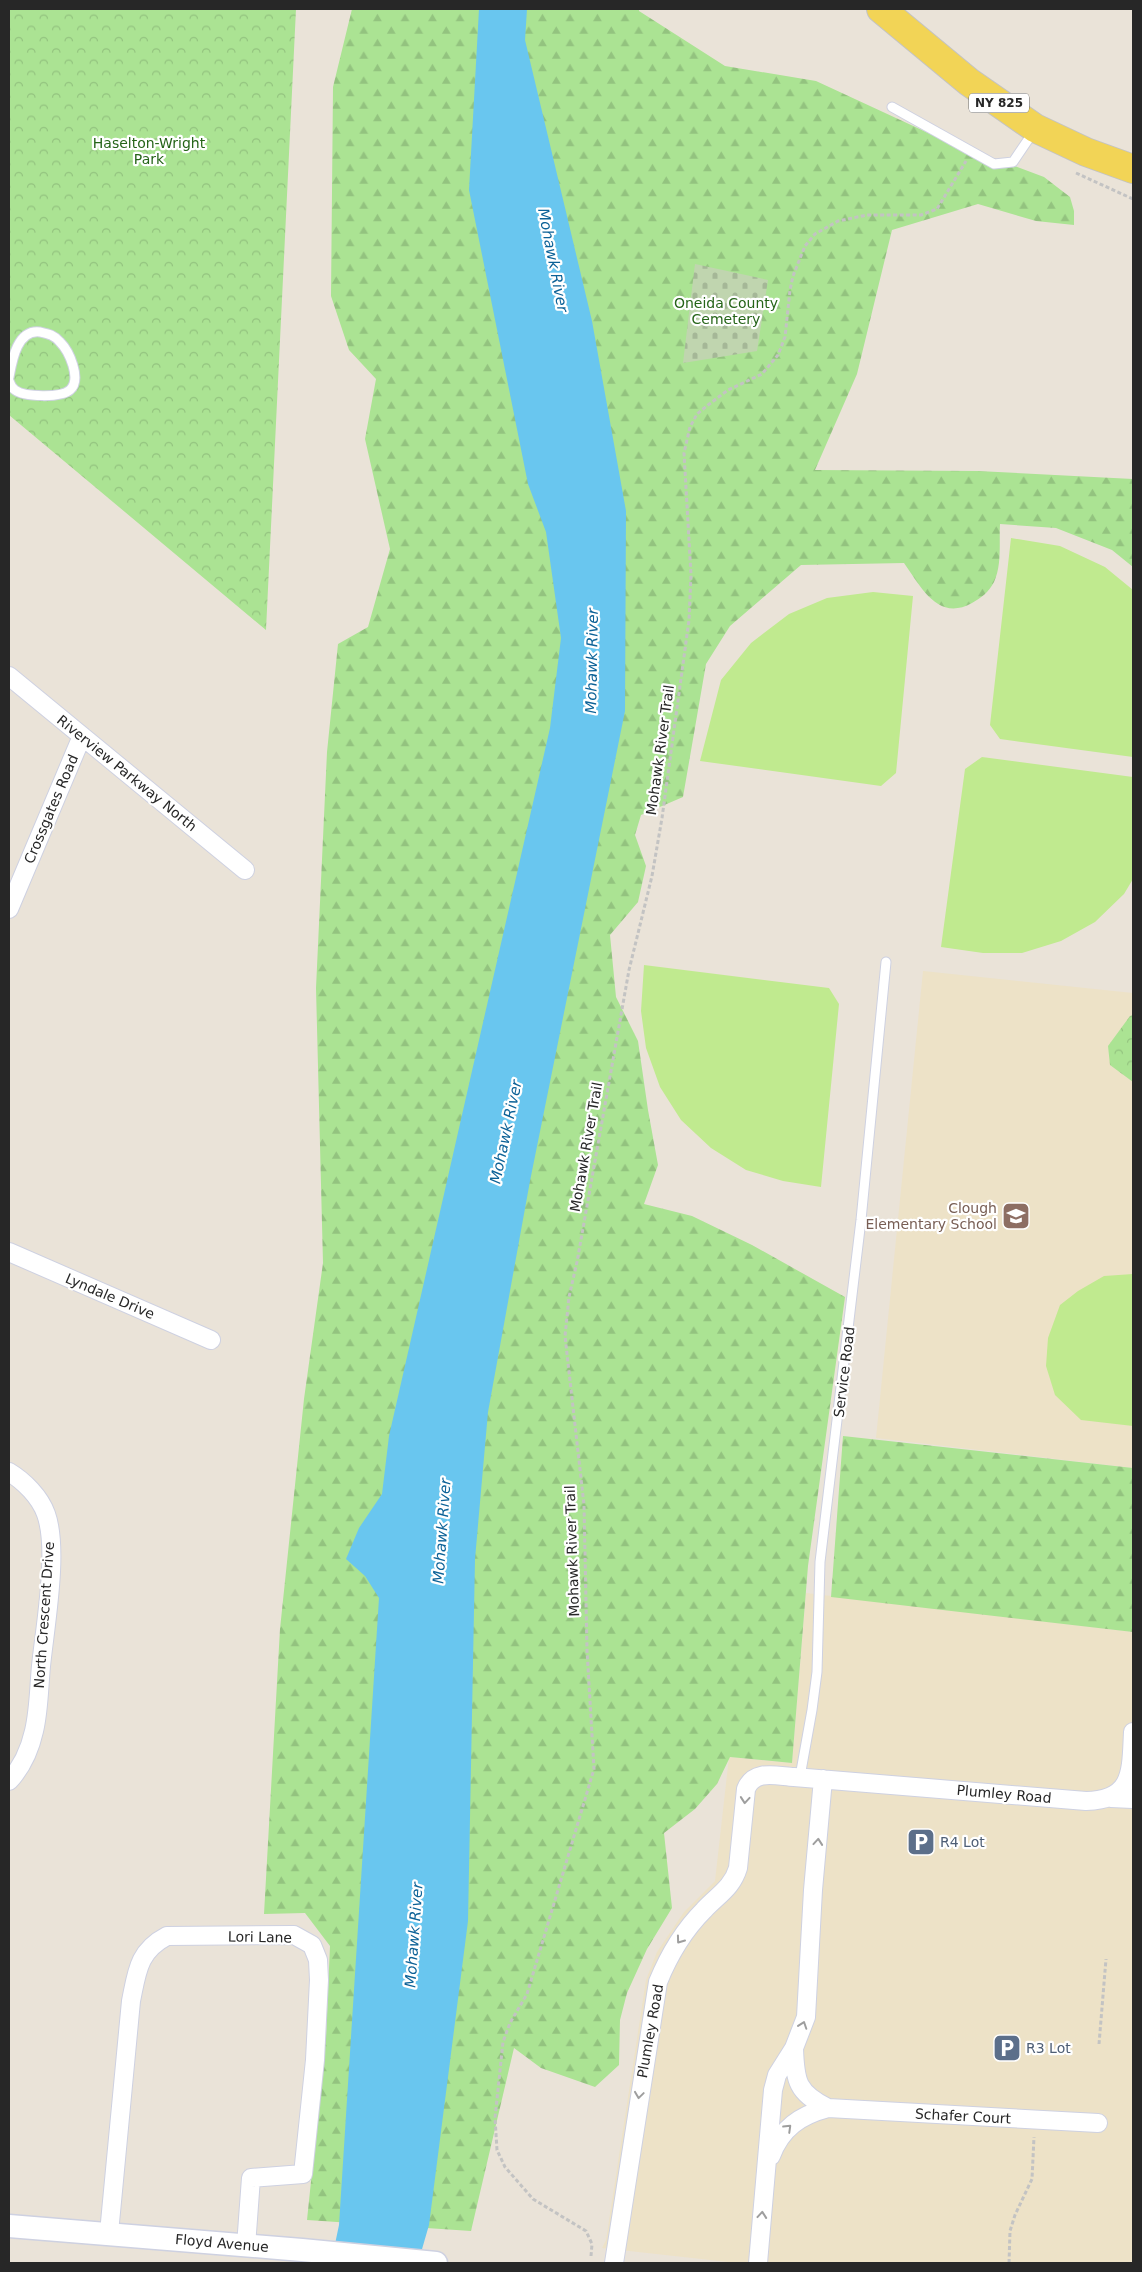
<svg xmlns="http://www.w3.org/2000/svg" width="1142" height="2272" font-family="'DejaVu Sans',sans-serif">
<defs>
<pattern id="forest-firs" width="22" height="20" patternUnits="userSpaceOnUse" patternTransform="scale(1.25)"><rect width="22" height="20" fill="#abe393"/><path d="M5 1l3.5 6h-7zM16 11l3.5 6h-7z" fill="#93c37f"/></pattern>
<pattern id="cemetery-stones" width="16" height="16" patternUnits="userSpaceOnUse" patternTransform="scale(1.25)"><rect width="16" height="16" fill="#c0d5af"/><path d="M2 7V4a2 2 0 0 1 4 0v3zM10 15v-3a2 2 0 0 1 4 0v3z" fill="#a5b797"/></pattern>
<pattern id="park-crowns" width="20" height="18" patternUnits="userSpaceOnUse" patternTransform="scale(1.25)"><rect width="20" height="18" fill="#abe393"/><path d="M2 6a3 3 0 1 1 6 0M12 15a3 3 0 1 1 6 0" fill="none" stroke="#93c37f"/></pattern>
</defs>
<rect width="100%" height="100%" fill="#eae3d8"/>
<path fill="#ede2c7" d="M 923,971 L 1133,993 L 1133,1468 L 876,1438 Z
M 806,1593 L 1133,1632 L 1133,2263 L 737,2263 L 602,2248 L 606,2240 L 646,1980 L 657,1952 L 684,1912 L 715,1881 L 729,1757 L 792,1763 Z"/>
<path fill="url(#forest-firs)" d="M 352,9 L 639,9 L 639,11 L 725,66 L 816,81 L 937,137 L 1044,177 L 1070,197 L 1074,211 L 1074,225 L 1036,221 L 978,204 L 892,230 L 857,374 L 815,470 L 978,471 L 1133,479 L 1133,567 L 1112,550 L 1056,528 L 1000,524 C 999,542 1002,565 994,582 C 989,592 981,598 972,603 C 938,622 921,587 904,563 L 801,565 L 730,626 L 706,664 L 683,797 L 641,815 L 635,835 L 646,866 L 638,902 L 610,935 L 616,997 L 638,1041 L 648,1110 L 658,1165 L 644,1204 L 692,1216 L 752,1245 L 845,1297 L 808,1566 L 792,1763 L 730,1757 L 717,1784 L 695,1809 L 664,1833 L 672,1908 L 647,1949 L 627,1993 L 620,2020 L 619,2065 L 595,2087 L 541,2068 L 514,2048 L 471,2231 L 307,2220 L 326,2036 L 330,1946 L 305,1913 L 264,1914 L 280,1629 L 304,1399 L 323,1263 L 316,988 L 327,752 L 338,644 L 368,627 L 390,549 L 365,439 L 376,379 L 349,350 L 331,296 L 333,87 Z
M 843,1436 L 1133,1468 L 1133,1632 L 831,1597 Z"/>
<path fill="url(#cemetery-stones)" d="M 695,264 L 768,280 L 757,351 L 683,363 Z"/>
<path fill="url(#park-crowns)" d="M 9,9 L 296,9 L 266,630 L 9,415 Z
M 1133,1015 L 1133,1082 L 1110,1065 L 1108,1046 L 1130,1016 Z"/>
<path fill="#c0ea8f" d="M 1011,538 L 1060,546 L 1105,567 L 1133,590 L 1133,757 L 1000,739 L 990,725 Z
M 873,592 L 913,596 L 896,773 L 881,786 L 700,761 L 721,680 L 751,643 L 789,614 L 827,598 Z
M 982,757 L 1133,777 L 1133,879 L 1124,894 L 1095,922 L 1061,941 L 1022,953 L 983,953 L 941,947 L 965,769 Z
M 644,965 L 829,988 L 839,1004 L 821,1187 L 783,1181 L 746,1170 L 711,1148 L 681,1120 L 660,1087 L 646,1048 L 641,1011 Z
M 1133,1274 L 1133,1426 L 1081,1420 L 1055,1395 L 1046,1366 L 1048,1338 L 1060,1305 L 1078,1291 L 1104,1276 Z"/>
<path fill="#69c6ef" d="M 479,9 L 527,9 L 525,40 L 592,321 L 626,511 L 625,711 L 530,1181 L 488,1412 L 475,1559 L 468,1921 L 429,2225 L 418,2263 L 331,2263 L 339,2225 L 379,1598 L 365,1576 L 346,1559 L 359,1528 L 382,1494 L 389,1436 L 550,728 L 561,638 L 546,532 L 528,484 L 469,190 Z"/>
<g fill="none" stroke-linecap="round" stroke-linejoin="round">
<defs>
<path id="service" d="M 892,107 L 994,164 L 1013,162 L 1034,131
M 9,377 C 12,361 17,329 40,332 C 49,334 54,335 60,342 C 69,351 82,379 70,390 C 61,398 24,397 15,390 C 12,388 10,384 9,381
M 794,1777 L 801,1771 L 812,1710 L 817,1672 L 820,1562 L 861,1220 L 886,962"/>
<path id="minor" d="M 9,676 L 245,870
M 9,909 L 82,736
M 9,1252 L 211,1340
M 9,1472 C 24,1481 40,1497 46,1514 C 59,1550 45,1626 41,1666 C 39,1687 39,1710 34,1731 C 30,1749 22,1767 9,1781
M 1111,1798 L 1133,1799
M 794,2048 C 795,2081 797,2093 828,2108
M 771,2156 C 781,2128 801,2115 828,2108 L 1098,2123
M 109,2233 L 131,2001 C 137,1972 138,1951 167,1936 L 294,1935 L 312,1945 L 318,1960 L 319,1980 L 315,2060 L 303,2174 L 251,2178 L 246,2246
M 614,2263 L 658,1982 C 669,1955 683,1931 704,1910 C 718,1895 732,1888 738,1868 L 746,1789 C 754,1769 776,1776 794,1777 L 1086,1801 C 1134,1800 1131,1770 1133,1732
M 758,2263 L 773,2090 L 777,2075 L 794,2048 L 806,2017 L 813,1890 L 823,1779"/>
<path id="tertiary" d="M 9,2226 L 302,2250 L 436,2263"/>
<path id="primary" d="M 881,9 L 969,82 L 1035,128 L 1086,152 L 1133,169"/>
</defs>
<use href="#service" stroke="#ced1e1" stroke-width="11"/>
<use href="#minor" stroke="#ced1e1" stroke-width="20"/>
<use href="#tertiary" stroke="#ced1e1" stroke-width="25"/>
<use href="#primary" stroke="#c3c3c3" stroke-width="30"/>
<path stroke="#c3c3c3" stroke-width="3" stroke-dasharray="4 2.5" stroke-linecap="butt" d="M 1076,173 L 1133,199
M 1099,2044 L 1106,1959
M 591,2256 L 592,2244 L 586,2231 L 533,2199 L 505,2167 L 497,2150 L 495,2118 L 503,2042 L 510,2023 L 527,1994 L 594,1769 L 587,1650 L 584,1505 L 565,1336 L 569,1297 L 577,1262 L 629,970 L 652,876 L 662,818 L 689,620 L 691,575 L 684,453 L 690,427 L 697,414 L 708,405 L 728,390 L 762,374 L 778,355 L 785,337 L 790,290 L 793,276 L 805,246 L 815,234 L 838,221 L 867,215 L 921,215 L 937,209 L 966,161
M 1009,2263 L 1010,2231 L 1015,2215 L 1032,2179 L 1034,2137"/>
<use href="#service" stroke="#fff" stroke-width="9"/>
<use href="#minor" stroke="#fff" stroke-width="18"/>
<use href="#tertiary" stroke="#fff" stroke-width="22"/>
<use href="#primary" stroke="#f2d456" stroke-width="28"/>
</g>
<defs><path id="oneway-chevron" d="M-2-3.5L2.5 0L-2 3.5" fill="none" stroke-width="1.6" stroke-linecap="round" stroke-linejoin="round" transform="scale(1.25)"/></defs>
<g stroke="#9e9e9e">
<use href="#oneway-chevron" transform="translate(745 1800) rotate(95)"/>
<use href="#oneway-chevron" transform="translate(818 1842) rotate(-85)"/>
<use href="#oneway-chevron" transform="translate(680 1940) rotate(126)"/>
<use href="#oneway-chevron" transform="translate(803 2025) rotate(-71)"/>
<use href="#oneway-chevron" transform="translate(639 2095) rotate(98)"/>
<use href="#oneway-chevron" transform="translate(788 2128) rotate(-44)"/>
<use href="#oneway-chevron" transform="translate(762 2215) rotate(-85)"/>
</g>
<defs>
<symbol id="school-square" viewBox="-11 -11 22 22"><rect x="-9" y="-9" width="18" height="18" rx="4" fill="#8d6e63" stroke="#fff"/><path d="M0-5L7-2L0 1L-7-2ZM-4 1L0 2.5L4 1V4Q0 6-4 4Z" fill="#fff"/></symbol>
<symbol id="parking-square" viewBox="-11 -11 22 22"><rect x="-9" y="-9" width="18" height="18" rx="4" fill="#5c6f8a" stroke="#fff"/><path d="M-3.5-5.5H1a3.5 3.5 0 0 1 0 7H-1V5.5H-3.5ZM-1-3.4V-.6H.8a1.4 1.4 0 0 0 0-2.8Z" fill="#fff"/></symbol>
</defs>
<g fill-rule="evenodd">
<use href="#school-square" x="1000" y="1200" width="32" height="32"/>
<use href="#parking-square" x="905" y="1826" width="32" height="32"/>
<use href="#parking-square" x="991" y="2032" width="32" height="32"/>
</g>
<g text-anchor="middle" stroke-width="4.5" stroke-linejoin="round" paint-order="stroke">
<rect fill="#fff" stroke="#686868" stroke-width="1" x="969" y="93.5" width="60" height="19" rx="4"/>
<g font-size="12" font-weight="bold" fill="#272727">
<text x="999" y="107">NY 825</text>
</g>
<g font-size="14" fill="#256418" stroke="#fff">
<text x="149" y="148">Haselton-Wright<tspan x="149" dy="16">Park</tspan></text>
<text x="726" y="308">Oneida County<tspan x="726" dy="16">Cemetery</tspan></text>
</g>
<g font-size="14" fill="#272727" stroke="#fff">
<text transform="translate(660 750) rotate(-82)" y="5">Mohawk River Trail</text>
<text transform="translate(127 773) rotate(39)" y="5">Riverview Parkway North</text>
<text transform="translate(51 809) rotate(-67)" y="5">Crossgates Road</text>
<text transform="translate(586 1147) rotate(-80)" y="5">Mohawk River Trail</text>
<text transform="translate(110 1296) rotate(23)" y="5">Lyndale Drive</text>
<text transform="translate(844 1372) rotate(-83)" y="5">Service Road</text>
<text transform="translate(572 1551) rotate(-92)" y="5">Mohawk River Trail</text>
<text transform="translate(44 1615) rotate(-86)" y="5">North Crescent Drive</text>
<text transform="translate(1004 1794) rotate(5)" y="5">Plumley Road</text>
<text transform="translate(260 1937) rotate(1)" y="5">Lori Lane</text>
<text transform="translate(650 2031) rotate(-80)" y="5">Plumley Road</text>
<text transform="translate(963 2116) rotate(3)" y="5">Schafer Court</text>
<text transform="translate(222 2243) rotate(5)" y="5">Floyd Avenue</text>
</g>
<g font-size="14" fill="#785e54" stroke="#fff" text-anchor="end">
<text x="997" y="1213">Clough<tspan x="997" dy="16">Elementary School</tspan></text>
</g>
<g font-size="14" fill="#4e5e75" stroke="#fff" text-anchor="start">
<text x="940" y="1847">R4 Lot</text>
<text x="1026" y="2053">R3 Lot</text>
</g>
<g font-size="15" font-style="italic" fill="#0c6297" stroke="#fff">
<text transform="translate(553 260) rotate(79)" y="5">Mohawk River</text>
<text transform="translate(592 661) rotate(-89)" y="5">Mohawk River</text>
<text transform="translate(506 1132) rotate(-78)" y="5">Mohawk River</text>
<text transform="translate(442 1531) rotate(-86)" y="5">Mohawk River</text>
<text transform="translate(414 1935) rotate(-86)" y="5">Mohawk River</text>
</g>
</g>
<rect width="1142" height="2272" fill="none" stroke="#272727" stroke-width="20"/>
</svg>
